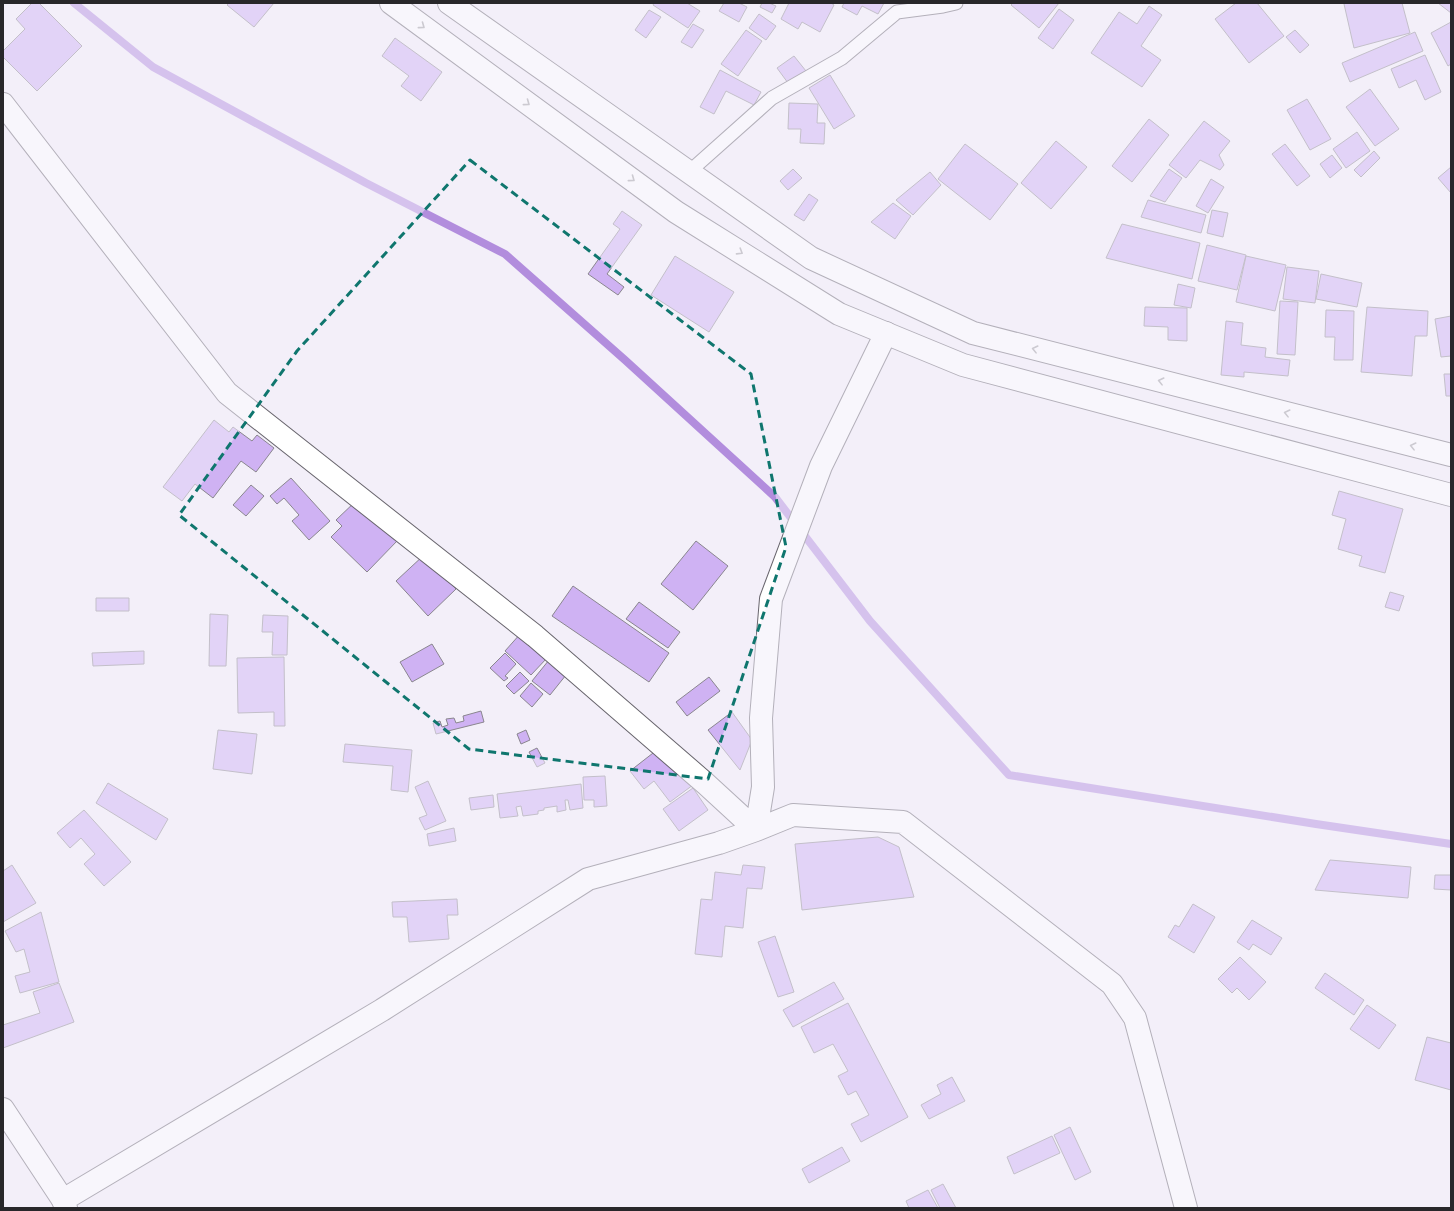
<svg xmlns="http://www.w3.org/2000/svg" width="1454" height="1211" font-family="'Asap Condensed',sans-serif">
<rect width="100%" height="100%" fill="#f3eff9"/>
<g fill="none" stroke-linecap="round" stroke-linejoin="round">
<path stroke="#b28ddd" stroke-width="8" d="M 74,3 L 153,67 L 366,183 L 505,254 L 625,360 L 775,497 L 870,621 L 1009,775 L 1316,824 L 1451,844"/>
</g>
<path fill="#cfb2f3" stroke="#8a868f" d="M 32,3 L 39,3 L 82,46 L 37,91 L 3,57 L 3,51 L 25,29 L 16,19 Z
M 229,3 L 274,3 L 254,27 L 227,5 Z
M 654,3 L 687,3 L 700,11 L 688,28 L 653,5 Z
M 724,3 L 739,3 L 747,7 L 739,22 L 719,11 Z
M 762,3 L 769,3 L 776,6 L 772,13 L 760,7 Z
M 789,3 L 831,3 L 834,5 L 820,32 L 802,22 L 798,29 L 781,19 Z
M 844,3 L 884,3 L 878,14 L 862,6 L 857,15 L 842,7 Z
M 1013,3 L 1059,3 L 1039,28 L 1011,5 Z
M 1236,3 L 1257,3 L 1284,36 L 1249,63 L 1215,19 Z
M 1347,3 L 1402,3 L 1410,33 L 1354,48 L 1344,4 Z
M 1438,3 L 1451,3 L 1451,13 Z
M 1149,6 L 1162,15 L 1141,46 L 1161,60 L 1142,87 L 1091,53 L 1119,12 L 1137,24 Z
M 1059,9 L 1074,20 L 1053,49 L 1038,38 Z
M 649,10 L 661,17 L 646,38 L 635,30 Z
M 759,14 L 776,26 L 766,40 L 749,28 Z
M 1451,22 L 1451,64 L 1448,66 L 1431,33 Z
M 693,24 L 704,30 L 692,48 L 681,42 Z
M 746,30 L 762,41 L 738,76 L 721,64 Z
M 1295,30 L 1309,45 L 1300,53 L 1286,37 Z
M 1415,32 L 1423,51 L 1350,82 L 1342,63 Z
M 395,38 L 442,72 L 421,101 L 401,86 L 409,76 L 382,56 Z
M 1425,55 L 1441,92 L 1425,100 L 1416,80 L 1399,88 L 1391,69 Z
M 794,56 L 806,71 L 788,83 L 777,68 Z
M 720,70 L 761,92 L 754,105 L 726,91 L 714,114 L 700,107 Z
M 830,75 L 855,116 L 834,129 L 809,88 Z
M 1370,89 L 1399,129 L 1375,146 L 1346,107 Z
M 1307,99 L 1331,139 L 1310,150 L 1287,110 Z
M 789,103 L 818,104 L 817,123 L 825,123 L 824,144 L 800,143 L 801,129 L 788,129 Z
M 1149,119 L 1169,135 L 1132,182 L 1112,166 Z
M 1204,121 L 1230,141 L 1219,155 L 1224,165 L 1220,170 L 1200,160 L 1186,178 L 1169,165 Z
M 1357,132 L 1370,151 L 1346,168 L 1333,149 Z
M 1056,141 L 1087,167 L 1051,209 L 1021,183 Z
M 965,144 L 1018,184 L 990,220 L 938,179 Z
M 1285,144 L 1310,176 L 1297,186 L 1272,154 Z
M 1374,151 L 1380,158 L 1361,177 L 1354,170 Z
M 1332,155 L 1342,168 L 1330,178 L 1320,164 Z
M 1451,167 L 1451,193 L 1438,178 Z
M 793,169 L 802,178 L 788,190 L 780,181 Z
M 1169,169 L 1182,178 L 1165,202 L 1150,196 Z
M 930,172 L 941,185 L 913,215 L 896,200 Z
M 1211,179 L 1224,187 L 1208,213 L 1196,206 Z
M 809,194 L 818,200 L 804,221 L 794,215 Z
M 1148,200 L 1206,215 L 1201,233 L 1141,217 Z
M 893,203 L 911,216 L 895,239 L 871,222 Z
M 1212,210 L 1228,213 L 1223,237 L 1207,233 Z
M 622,211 L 642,225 L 607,274 L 624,287 L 618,295 L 588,274 L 620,229 L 613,224 Z
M 1122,224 L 1200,243 L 1192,279 L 1106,258 Z
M 1207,245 L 1246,255 L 1237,290 L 1198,281 Z
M 675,256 L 734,292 L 709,332 L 651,295 Z
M 1246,256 L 1286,265 L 1275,311 L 1236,302 Z
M 1287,267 L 1319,271 L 1315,303 L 1283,299 Z
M 1321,274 L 1362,283 L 1357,307 L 1316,299 Z
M 1178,284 L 1195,288 L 1191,308 L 1174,305 Z
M 1280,301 L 1298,302 L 1295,355 L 1277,354 Z
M 1145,307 L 1187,308 L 1187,341 L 1168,340 L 1168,327 L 1144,326 Z
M 1367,307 L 1428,311 L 1427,336 L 1415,336 L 1412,376 L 1361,372 Z
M 1326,310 L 1354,311 L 1353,360 L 1334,360 L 1335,337 L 1325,337 Z
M 1451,316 L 1451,356 L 1441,357 L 1435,319 Z
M 1226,321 L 1243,323 L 1241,345 L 1266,348 L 1265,357 L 1290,360 L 1288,376 L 1244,372 L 1244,377 L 1221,375 Z
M 1444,374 L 1451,374 L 1451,396 L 1446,396 Z
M 214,420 L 229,432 L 233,427 L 252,441 L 257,435 L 274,448 L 256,472 L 241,461 L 213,498 L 195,484 L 182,501 L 163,487 Z
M 291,478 L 330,521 L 309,540 L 292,521 L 299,515 L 284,498 L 277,504 L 270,496 Z
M 251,485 L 264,496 L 246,516 L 233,505 Z
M 1339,491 L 1403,509 L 1385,573 L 1359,566 L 1362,556 L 1338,549 L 1346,519 L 1332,515 Z
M 357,500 L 398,540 L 367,572 L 331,537 L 342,526 L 336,520 Z
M 696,541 L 728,566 L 693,610 L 661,584 Z
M 424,555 L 456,589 L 428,616 L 396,581 Z
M 573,586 L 669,653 L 649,682 L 552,616 Z
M 1390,592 L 1404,596 L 1399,611 L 1385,607 Z
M 96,598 L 129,598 L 129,611 L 96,611 Z
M 639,602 L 680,632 L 668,648 L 626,619 Z
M 210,614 L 228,615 L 226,666 L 209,666 Z
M 263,615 L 288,616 L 287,655 L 272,655 L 273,632 L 262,632 Z
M 521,633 L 547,658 L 531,675 L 505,651 Z
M 432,644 L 444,664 L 412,682 L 400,662 Z
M 144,651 L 144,664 L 93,666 L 92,653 Z
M 505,653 L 516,664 L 505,676 L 508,678 L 504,681 L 490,668 Z
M 284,657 L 285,726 L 274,726 L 274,712 L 238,713 L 237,658 Z
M 549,660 L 566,675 L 550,695 L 532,681 Z
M 520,672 L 529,681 L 514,694 L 506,686 Z
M 709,677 L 720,691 L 687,716 L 676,702 Z
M 531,683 L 543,694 L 532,707 L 520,696 Z
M 481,711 L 484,722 L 436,734 L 433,723 L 440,721 L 442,727 L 448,725 L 446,719 L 454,718 L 456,723 L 464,721 L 463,716 Z
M 732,712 L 752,740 L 740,770 L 708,730 Z
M 218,730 L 257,734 L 252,774 L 213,769 Z
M 526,730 L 530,740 L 521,744 L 517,734 Z
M 345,744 L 412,750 L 408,792 L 391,790 L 393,766 L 343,762 Z
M 662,746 L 693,785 L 670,802 L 654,781 L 644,789 L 630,771 Z
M 537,748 L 545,763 L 537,767 L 529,752 Z
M 605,776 L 607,806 L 594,807 L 594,800 L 584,800 L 583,777 Z
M 428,781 L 446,821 L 425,830 L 419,818 L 427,815 L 415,787 Z
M 108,783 L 168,819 L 156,840 L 96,803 Z
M 581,784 L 583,808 L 570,810 L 568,800 L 565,800 L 566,810 L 557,812 L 557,806 L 544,808 L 544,810 L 538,811 L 538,814 L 523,816 L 521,806 L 516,807 L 518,816 L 500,818 L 497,794 Z
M 693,788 L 708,810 L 679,831 L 663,809 Z
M 493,795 L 494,807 L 471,810 L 469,798 Z
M 84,810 L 131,862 L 104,886 L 84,864 L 95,854 L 81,838 L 70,848 L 57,833 Z
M 454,828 L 456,841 L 429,846 L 427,834 Z
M 878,837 L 899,847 L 914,897 L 802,910 L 795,844 Z
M 1330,860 L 1411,867 L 1408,898 L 1315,890 Z
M 12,865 L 36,903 L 3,922 L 3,871 Z
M 743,865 L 765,867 L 762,889 L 747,888 L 743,928 L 725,926 L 722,957 L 695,954 L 701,899 L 712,900 L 715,872 L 741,875 Z
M 1435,875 L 1451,875 L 1451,890 L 1434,889 Z
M 457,899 L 458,915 L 447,915 L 449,939 L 409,942 L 407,917 L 393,917 L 392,902 Z
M 1193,904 L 1215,917 L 1194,953 L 1168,937 L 1175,925 L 1179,927 Z
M 41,912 L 59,982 L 20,993 L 15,976 L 30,972 L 24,949 L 16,952 L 5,931 Z
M 1252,920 L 1282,938 L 1271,955 L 1253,944 L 1249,950 L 1237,942 Z
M 775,936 L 794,992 L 778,997 L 758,942 Z
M 1240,957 L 1266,982 L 1249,1000 L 1237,988 L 1232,993 L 1218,979 Z
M 1325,973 L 1364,1000 L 1354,1015 L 1315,988 Z
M 834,982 L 844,999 L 793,1027 L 783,1010 Z
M 59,983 L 74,1022 L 3,1048 L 3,1025 L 40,1013 L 33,992 Z
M 848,1003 L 908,1117 L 861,1142 L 851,1124 L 869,1115 L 856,1091 L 848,1095 L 838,1076 L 848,1071 L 833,1044 L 814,1053 L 801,1027 Z
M 1367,1005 L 1396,1025 L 1379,1049 L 1350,1029 Z
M 1427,1037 L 1451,1043 L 1451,1090 L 1415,1080 Z
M 952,1077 L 965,1101 L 929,1119 L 921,1105 L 941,1094 L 937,1085 Z
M 1070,1127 L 1091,1172 L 1075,1180 L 1054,1135 Z
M 1052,1136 L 1060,1153 L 1014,1174 L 1007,1157 Z
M 842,1147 L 850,1161 L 809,1183 L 802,1169 Z
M 943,1184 L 956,1208 L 940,1208 L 931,1190 Z
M 928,1190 L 938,1208 L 909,1208 L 906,1201 Z"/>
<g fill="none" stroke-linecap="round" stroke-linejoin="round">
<defs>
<path id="service" d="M 689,172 L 772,98 L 842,58 L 897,12 L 943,6 L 956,3"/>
<path id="minor" d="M 3,1109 L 63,1200"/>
<path id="tertiary" d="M 3,104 L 227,393 L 535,636 L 706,784 L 756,830 L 719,843 L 588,879 L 382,1010 L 63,1200 L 66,1208
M 886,333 L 821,466 L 771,599 L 761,718 L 763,787 L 756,830 L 793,815 L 903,822 L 1112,984 L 1135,1018 L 1186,1208"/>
<path id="secondary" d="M 391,3 L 676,212 L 839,314 L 963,365 L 1451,495
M 449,3 L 811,258 L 973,333 L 1451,455"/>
</defs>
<use href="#service" stroke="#68656d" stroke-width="15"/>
<use href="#minor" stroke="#68656d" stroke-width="24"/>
<use href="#tertiary" stroke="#68656d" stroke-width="24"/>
<use href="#secondary" stroke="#68656d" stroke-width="24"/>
<use href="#service" stroke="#fff" stroke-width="13"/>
<use href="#minor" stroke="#fff" stroke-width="22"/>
<use href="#tertiary" stroke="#fff" stroke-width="22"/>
<use href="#secondary" stroke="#fff" stroke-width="22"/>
</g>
<defs><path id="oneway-chevron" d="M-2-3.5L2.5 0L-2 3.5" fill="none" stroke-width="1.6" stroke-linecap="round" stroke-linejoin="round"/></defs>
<g stroke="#9e9e9f">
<use href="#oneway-chevron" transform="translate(422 26) rotate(36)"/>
<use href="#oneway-chevron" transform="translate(527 103) rotate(36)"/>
<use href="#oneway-chevron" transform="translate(632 179) rotate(36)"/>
<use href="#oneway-chevron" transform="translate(740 252) rotate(32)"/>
<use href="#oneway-chevron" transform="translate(1035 349) rotate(-166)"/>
<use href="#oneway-chevron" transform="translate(1161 381) rotate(-166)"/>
<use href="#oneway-chevron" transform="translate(1287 413) rotate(-166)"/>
<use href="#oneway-chevron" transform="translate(1413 446) rotate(-166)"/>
</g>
<path d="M0 0H1454V1211H0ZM 470,160 L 751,374 L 786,547 L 708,779 L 469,749 L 179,515 L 297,351 Z" fill="#f3eff9" fill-opacity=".55" fill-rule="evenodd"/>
<path fill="none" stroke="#0f766e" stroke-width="3" stroke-dasharray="8 5" stroke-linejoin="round" d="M 470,160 L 751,374 L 786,547 L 708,779 L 469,749 L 179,515 L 297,351 Z"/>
<rect width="1454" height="1211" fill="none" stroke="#28272a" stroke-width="8"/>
</svg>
